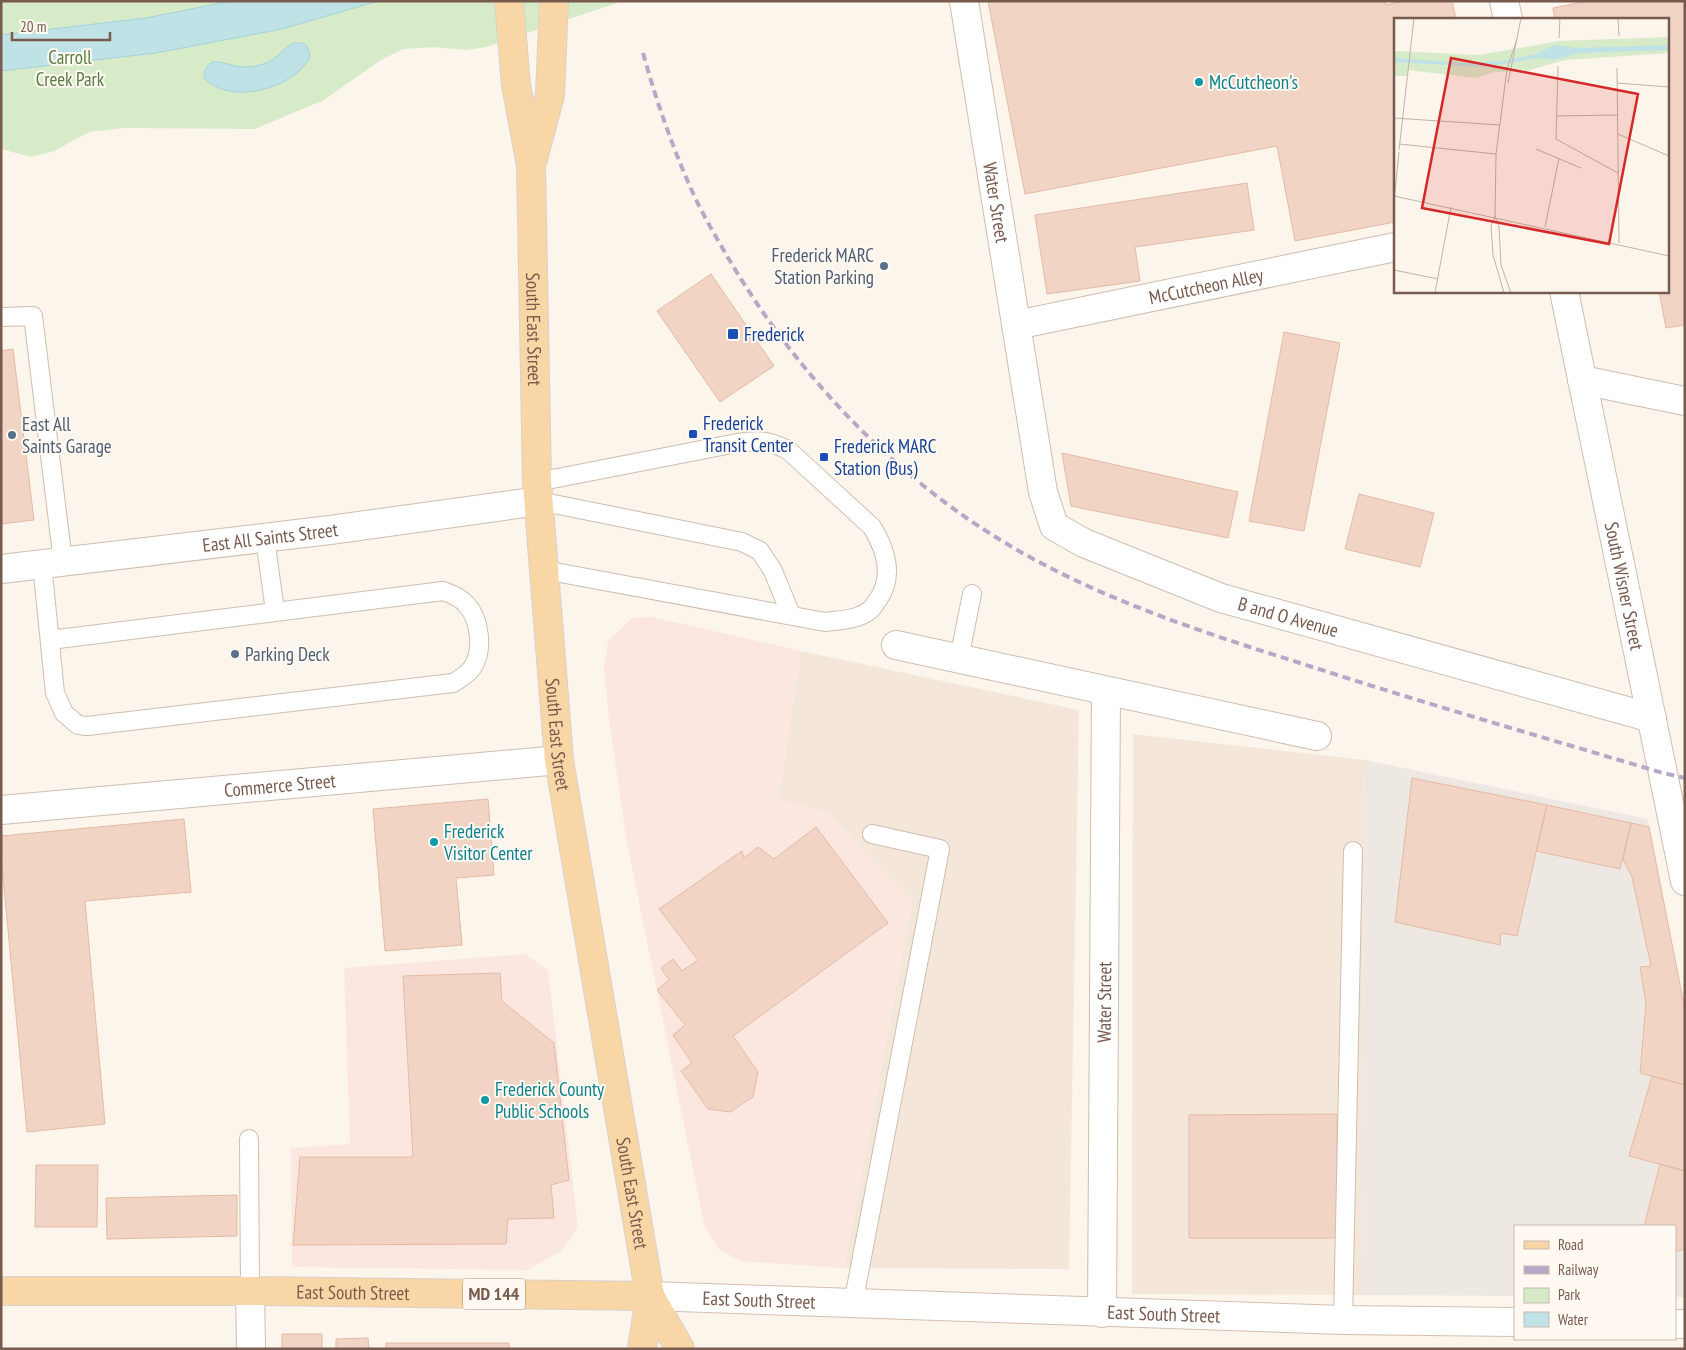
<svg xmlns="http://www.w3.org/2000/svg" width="1686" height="1350" font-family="'PT Sans Narrow',sans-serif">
<rect width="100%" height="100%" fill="#fcf5eb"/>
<path fill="#f4e7da" d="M 801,651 L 1079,710 L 1069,1269 L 844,1268 L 912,900 L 778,799 Z
M 1133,734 L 1365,760 L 1361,1295 L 1132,1294 Z"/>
<path fill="#fce7e0" d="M 652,617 L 801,651 L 778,799 L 828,813 L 912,900 L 844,1268 L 740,1261 L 719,1249 L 704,1225 L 626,837 L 609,719 L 604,667 L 608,641 L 632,618 Z
M 525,954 L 548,970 L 578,1228 L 561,1251 L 527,1270 L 292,1267 L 291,1148 L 350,1144 L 344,968 Z"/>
<path fill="#eee8e3" d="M 1365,760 L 1648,819 L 1685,1010 L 1685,1297 L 1675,1297 L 1675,1226 L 1515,1226 L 1515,1296 L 1361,1295 Z"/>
<path fill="#d8ebc9" d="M 1,1 L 623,1 L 486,47 L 466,50 L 434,47 L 403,49 L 381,60 L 324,100 L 255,129 L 124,128 L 89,132 L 54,151 L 31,157 L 1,149 Z"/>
<path fill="#bfe2e6" stroke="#a5d2d8" d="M 231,1 L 378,1 L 282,29 L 156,53 L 1,71 L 1,35 L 146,18 Z
M 294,43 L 303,43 L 307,46 L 310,57 C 294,89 230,106 204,78 C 206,50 228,67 243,67 C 250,67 259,66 266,63 C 277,59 283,48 294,43 Z"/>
<path fill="#f1d4c3" stroke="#e4baa4" d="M 988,1 L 1385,1 L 1386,5 L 1405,1 L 1452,1 L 1456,19 L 1395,19 L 1395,222 L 1295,241 L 1277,146 L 1025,194 Z
M 1588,1 L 1685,1 L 1685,325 L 1666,328 L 1659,291 L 1667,291 L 1667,19 L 1555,19 L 1553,8 Z
M 1247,183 L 1254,230 L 1135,247 L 1140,281 L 1047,294 L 1035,215 Z
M 711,274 L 774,366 L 720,402 L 657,311 Z
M 1284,332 L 1340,343 L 1304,531 L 1249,521 Z
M 13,349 L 34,520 L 1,524 L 1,351 Z
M 1062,453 L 1238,492 L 1228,538 L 1071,506 Z
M 1359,494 L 1434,513 L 1420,567 L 1345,549 Z
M 1412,778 L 1547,805 L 1517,936 L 1501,933 L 1500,945 L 1395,922 Z
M 488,799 L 494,875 L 456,878 L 462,945 L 385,951 L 373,809 Z
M 1547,805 L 1631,823 L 1620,869 L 1536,851 Z
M 184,819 L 191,892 L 85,901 L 105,1124 L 27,1132 L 1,855 L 1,836 Z
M 1631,823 L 1649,827 L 1685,1010 L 1685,1085 L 1640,1073 L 1646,1004 L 1640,967 L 1651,966 L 1632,877 L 1623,859 Z
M 816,827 L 888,923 L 733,1036 L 758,1072 L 753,1097 L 730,1112 L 708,1109 L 681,1071 L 692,1063 L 673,1035 L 685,1025 L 657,990 L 669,980 L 661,968 L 673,959 L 682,971 L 698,960 L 659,909 L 742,851 L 744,858 L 758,847 L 774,859 Z
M 500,973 L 502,1001 L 554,1043 L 569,1180 L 551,1185 L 554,1218 L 508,1219 L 506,1244 L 293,1245 L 300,1157 L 413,1157 L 403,976 Z
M 1652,1076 L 1685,1085 L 1685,1171 L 1629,1156 Z
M 1337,1114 L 1337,1238 L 1189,1238 L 1189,1115 Z
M 1660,1164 L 1685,1171 L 1685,1249 L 1675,1252 L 1675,1226 L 1644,1226 Z
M 36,1165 L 98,1165 L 97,1227 L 35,1227 Z
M 237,1195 L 237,1236 L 107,1239 L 106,1198 Z
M 282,1334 L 322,1334 L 322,1349 L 282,1349 Z
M 368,1338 L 369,1349 L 336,1349 L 336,1339 Z
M 386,1343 L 509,1343 L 509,1349 L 386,1349 Z"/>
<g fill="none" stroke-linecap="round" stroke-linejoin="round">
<defs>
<path id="lane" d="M 1,317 L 33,316 L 63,562
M 537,482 L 737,443 C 760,440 767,440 788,450 L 872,527 C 886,550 895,577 877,601 C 875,603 873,608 870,610 C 858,620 840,620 825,622 L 544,570
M 539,501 L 742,542 L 760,551 L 773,571 L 791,615
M 265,538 L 275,611
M 42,564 L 55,693 L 64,713 L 78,725 L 87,726 L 453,683 C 460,679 467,675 472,668 C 484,651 480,620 467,605 C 461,598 452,594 443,591 L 50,640
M 959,659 L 972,594
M 249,1139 L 250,1291
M 853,1304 L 940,849 L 872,834
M 1343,1320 L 1353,851"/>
<g id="street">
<path id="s1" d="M 964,1 L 1043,492 L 1054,526 L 1084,543 L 1221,598 L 1652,718"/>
<path d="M 1504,1 L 1508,19"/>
<path id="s2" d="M 1564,291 L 1685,881"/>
<path id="s3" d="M 1016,325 L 1395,247"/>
<path d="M 1582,380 L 1685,401"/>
<path id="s4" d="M 1,569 L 330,530 L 539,501"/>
<path d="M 896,645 L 1317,736"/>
<path id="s5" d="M 1,810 L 559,760"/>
<path d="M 250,1291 L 251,1349"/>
<path id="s6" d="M 1102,1313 L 1106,691"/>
</g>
<g id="secondary">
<path id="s7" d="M 650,1296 L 1343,1320 L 1515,1322"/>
<path d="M 1675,1324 L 1685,1324"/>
</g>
<g id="primary">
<path id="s8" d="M 509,1 L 516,85 L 531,165 L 537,482 L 559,760 L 650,1296 L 642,1349"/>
<path d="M 533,159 L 550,95 L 554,1"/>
<path id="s9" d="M 1,1291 L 250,1291 L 650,1296"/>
<path d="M 650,1296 L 680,1349"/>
</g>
</defs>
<use href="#lane" stroke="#cfbdb0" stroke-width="20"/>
<use href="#street" stroke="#cfbdb0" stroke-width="30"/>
<use href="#secondary" stroke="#d5bfb0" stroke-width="30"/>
<use href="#primary" stroke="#d9d1cd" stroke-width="30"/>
<use href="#lane" stroke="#fff" stroke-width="18"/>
<use href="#street" stroke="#fff" stroke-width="28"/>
<use href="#secondary" stroke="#fff" stroke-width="28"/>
<use href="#primary" stroke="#f9d6a6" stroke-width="28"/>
<path stroke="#b8a8c8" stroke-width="4" stroke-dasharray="8 5" stroke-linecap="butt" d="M 643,53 C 656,100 672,146 692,191 C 701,211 712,230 723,249 C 789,364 882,466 994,536 C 1088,595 1195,630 1300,663 C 1420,702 1542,737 1663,773 L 1685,778"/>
</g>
<g fill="#0f9aa8" stroke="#fff9f2" stroke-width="2">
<circle cx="1199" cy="82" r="5"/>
<circle cx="434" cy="842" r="5"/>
<circle cx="485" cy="1100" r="5"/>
</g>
<g fill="#5c6f8a" stroke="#fff9f2" stroke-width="2">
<circle cx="884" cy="266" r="5"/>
<circle cx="12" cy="435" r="5"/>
<circle cx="235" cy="654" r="5"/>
</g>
<g fill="#1a4fb4" stroke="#fff9f2" stroke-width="2">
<rect x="727" y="328" width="12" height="12" rx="2.5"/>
<rect x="688" y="429" width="10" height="10" rx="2.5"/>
<rect x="819" y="452" width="10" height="10" rx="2.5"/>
</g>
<g text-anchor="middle" stroke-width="4" stroke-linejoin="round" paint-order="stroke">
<rect fill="#fff9f2" stroke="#a08a7f" stroke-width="1" x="463" y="1278.5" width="62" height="31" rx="4"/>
<g font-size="18" font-weight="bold" fill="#785b4e">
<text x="494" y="1300">MD 144</text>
</g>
<g font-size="19" fill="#587d45" stroke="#fff9f2">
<text x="70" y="64">Carroll<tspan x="70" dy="22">Creek Park</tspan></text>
</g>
<g font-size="19" fill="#0d838f" stroke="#fff9f2" text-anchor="start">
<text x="1209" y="89">McCutcheon's</text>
<text x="444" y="838">Frederick<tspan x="444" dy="22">Visitor Center</tspan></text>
<text x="495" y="1096">Frederick County<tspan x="495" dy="22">Public Schools</tspan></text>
</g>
<g font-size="19" fill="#785b4e" stroke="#fff9f2">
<text dy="7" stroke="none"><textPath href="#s1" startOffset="204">Water Street</textPath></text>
<text dy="7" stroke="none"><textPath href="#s3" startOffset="194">McCutcheon Alley</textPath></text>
<text dy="7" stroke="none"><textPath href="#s8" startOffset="330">South East Street</textPath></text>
<text dy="7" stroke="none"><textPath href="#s4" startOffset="271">East All Saints Street</textPath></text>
<text dy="7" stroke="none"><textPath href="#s2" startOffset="301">South Wisner Street</textPath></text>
<text dy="7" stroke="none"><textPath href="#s1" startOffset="785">B and O Avenue</textPath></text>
<text dy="7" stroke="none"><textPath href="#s8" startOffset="736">South East Street</textPath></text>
<text dy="7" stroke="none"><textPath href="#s5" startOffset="280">Commerce Street</textPath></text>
<text dy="7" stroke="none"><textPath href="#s6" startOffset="311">Water Street</textPath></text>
<text dy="7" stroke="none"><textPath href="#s8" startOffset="1201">South East Street</textPath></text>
<text dy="7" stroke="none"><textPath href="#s9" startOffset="352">East South Street</textPath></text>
<text dy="7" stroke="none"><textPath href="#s7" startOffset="109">East South Street</textPath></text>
<text dy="7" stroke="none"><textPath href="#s7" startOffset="514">East South Street</textPath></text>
</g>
<g font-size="19" fill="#4e5e75" stroke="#fff9f2" text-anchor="start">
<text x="874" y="262" text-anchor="end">Frederick MARC<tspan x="874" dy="22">Station Parking</tspan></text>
<text x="22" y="431">East All<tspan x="22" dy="22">Saints Garage</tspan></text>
<text x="245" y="661">Parking Deck</text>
</g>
<g font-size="19" fill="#164399" stroke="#fff9f2" text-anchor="start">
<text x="744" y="341">Frederick</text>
<text x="703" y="430">Frederick<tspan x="703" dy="22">Transit Center</tspan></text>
<text x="834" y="453">Frederick MARC<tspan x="834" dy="22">Station (Bus)</tspan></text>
</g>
</g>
<g transform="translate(1394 18)">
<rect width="275" height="275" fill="#fcf5eb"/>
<path d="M 275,19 L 275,35 L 171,42 L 132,53 L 100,54 L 82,60 L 14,52 L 13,58 L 0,58 L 0,33 L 85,37 L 165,23 Z" fill="#d8ebc9"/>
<path d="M 160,27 L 183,30 L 275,27 L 275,32 L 186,35 L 159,42 L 146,40 L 87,49 L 0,44 L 0,40 L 73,45 L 108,43 L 142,36 Z" fill="#bfe2e6"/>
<path fill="none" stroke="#c3b2a7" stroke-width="1" d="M 224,0 L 225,18M 165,20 L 166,0M 164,48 L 162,121 L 224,155M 223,50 L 225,225M 114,65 L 127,0M 223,65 L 275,69M 162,98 L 224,97M 0,100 L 106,107M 224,116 L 275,138M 5,126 L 102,136M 142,131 L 187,150M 5,132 L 20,0M 0,178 L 275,238M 0,183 L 5,134M 101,198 L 105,209 L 107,247 L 117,275M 151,209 L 165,140M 0,252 L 44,261M 41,275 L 57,189M 110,275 L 99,237 L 97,208 L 101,198 L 102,136 L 113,51 L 123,21"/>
<path fill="#d62828" fill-opacity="0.15" stroke="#d62828" stroke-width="2.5" d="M 57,40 L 244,76 L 215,226 L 28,190 Z"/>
<rect width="275" height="275" fill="none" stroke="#785b4e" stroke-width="2.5"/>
</g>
<rect width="1686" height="1350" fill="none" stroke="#785b4e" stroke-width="5"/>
<rect x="1514" y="1225" width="162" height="115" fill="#fff9f2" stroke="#c9bab0"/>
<rect x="1524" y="1241" width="25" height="8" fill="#f9d6a6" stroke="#c9bab0"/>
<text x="1558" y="1250" font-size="15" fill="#785b4e">Road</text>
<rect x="1524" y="1266" width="25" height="8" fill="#b8a8c8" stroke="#c9bab0"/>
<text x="1558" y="1275" font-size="15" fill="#785b4e">Railway</text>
<rect x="1524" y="1288" width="25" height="15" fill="#d8ebc9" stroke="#c9bab0"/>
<text x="1558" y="1300" font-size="15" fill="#785b4e">Park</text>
<rect x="1524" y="1312" width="25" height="15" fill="#bfe2e6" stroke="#c9bab0"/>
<text x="1558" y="1325" font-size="15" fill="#785b4e">Water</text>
<path d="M12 32v8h98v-8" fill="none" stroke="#785b4e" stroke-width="2.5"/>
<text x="20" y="32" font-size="15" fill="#785b4e" stroke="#fff9f2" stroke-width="4" paint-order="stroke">20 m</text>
</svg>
